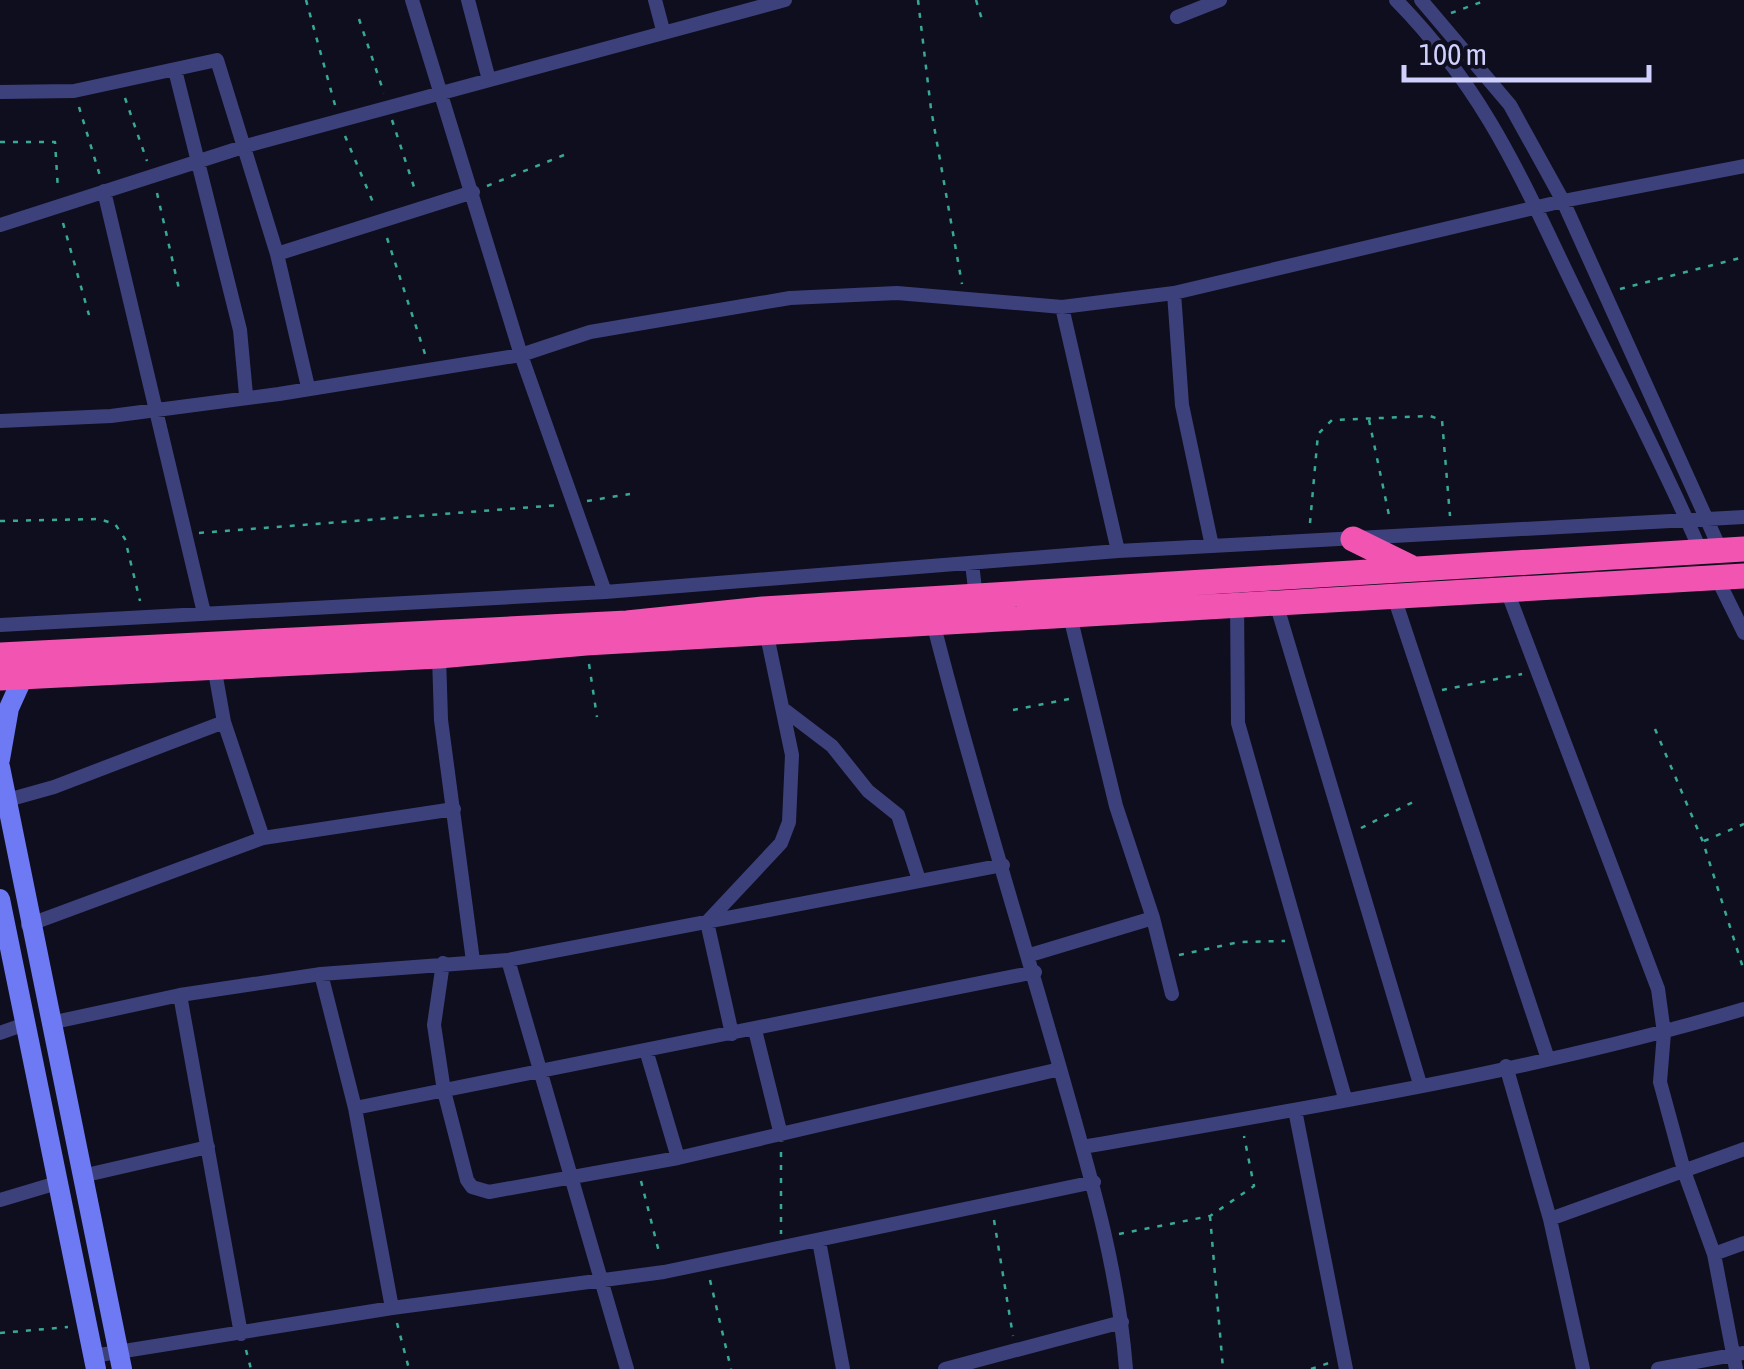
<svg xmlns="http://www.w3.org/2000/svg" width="1744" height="1369" font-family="'Asap Condensed',sans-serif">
<rect width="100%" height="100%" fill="#0f0e1f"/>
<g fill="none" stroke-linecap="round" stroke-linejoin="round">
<path stroke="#37a996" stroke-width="2.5" stroke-dasharray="5 8" stroke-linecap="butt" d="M 306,0 L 335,105
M 918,0 L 931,109 L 962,284
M 976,0 L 983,23
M 1451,13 L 1487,0
M 359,19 L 384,93
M 125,98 L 147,161
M 79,107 L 100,176
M 392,120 L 416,193
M 345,136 L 375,207
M 0,142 L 55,142 L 58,190
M 487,186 L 569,153
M 157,193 L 179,289
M 63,223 L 89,315
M 387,238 L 425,354
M 1620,289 L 1744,257
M 1369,420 L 1390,520
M 587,501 L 630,494
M 0,521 L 99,519 L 115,524 L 125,539 L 140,601
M 1310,523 L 1318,434 L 1332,420 L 1430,416 L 1442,420 L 1450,516
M 199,533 L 559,505
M 589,664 L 597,717
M 1442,690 L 1522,674
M 1013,710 L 1074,698
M 1655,729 L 1703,842 L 1744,971
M 1361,828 L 1413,802
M 1704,841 L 1744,824
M 1179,955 L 1239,942 L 1285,941
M 781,1152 L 781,1234
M 641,1181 L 660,1256
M 1210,1216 L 1223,1369
M 994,1220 L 1013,1336
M 1119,1234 L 1210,1216 L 1254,1186 L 1244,1136
M 710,1280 L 731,1369
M 397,1323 L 409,1369
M 0,1333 L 68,1327
M 246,1350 L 251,1369
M 1311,1369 L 1329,1363"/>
<path stroke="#3d417b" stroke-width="14" d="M 468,0 L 489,80
M 655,0 L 663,30
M 1396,0 C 1491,97 1524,186 1582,304 C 1622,387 1665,468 1701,552
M 1421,0 L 1510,105 L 1563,201 L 1721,551
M 1177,17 L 1220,0
M 175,70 L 240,330 L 246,395
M 0,92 L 74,91 L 217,60 L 277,254 L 308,387
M 104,191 L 204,613
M 0,225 L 246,146 L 785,0
M 277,254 L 473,192
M 1174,293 L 1182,405 L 1212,546
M 1062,307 L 1118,551 L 1744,517
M 0,421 L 111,416 L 279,394 L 521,355 L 590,332 L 790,298 L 897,293 L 1062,307 L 1174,293 L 1563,201 L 1744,166
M 972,563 L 976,598
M 1717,578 L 1744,633
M 1506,588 L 1658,989 L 1664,1033 L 1660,1082 L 1685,1174 L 1714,1254 L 1736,1369
M 605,592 L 1118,551
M 1394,597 L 1548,1059
M 1237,599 L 1238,723 L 1345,1098
M 1276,603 L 1420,1084
M 1070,616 L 1116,806 L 1153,918 L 1172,994
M 0,625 L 605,592 L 521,355 L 412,0
M 934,626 C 972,776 1019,924 1061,1072 C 1089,1171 1118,1266 1126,1369
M 439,656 L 441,720 L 473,961
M 214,666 L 224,722 L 263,838
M 786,711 L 832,746 L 868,791 L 898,815 L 919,880
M 4,801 L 54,787 L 224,722
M 28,925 L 263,838 L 454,809
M 1030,955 L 1153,918
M 508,960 L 627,1369
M 443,963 L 434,1025 L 444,1091 L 467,1180 L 472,1187 L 489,1192 L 678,1158 L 1060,1069
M 321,974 L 355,1108 L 392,1308
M 180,995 L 241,1334
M 50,1023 L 180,995 L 321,974 L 508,960 L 1003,865
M 755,1030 L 781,1135
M 0,1033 L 28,1023
M 732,1034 L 707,922 L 781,843 L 789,822 L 792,755 L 765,626
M 646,1050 L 678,1158
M 1506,1066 L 1550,1219 L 1583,1369
M 355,1108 L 1035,972
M 1295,1110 L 1346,1369
M 1083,1147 C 1303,1108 1529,1073 1744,1009
M 82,1176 L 208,1147
M 0,1200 L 57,1183
M 1550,1219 L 1744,1149
M 819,1241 L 843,1369
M 1714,1254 L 1744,1243
M 93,1356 L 392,1308 L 664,1272 L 1094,1182
M 945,1369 L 1122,1322
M 1658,1369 L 1744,1353"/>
<path stroke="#6e79f4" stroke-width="20" d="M 0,759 L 9,708 L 24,675
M 0,767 L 122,1369
M 0,899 L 96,1369"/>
<path stroke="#f254b1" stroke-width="25" d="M 1353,539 L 1410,567
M 0,655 L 627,623 L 763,609 L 1744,549
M 0,678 L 439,656 L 586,643 L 1744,576"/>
</g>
<path d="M1404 65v15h245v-15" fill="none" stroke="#d0d0fc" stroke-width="5"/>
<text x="1419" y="65" font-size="30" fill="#d0d0fc" stroke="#0f0e1f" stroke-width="8" paint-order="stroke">100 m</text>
</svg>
